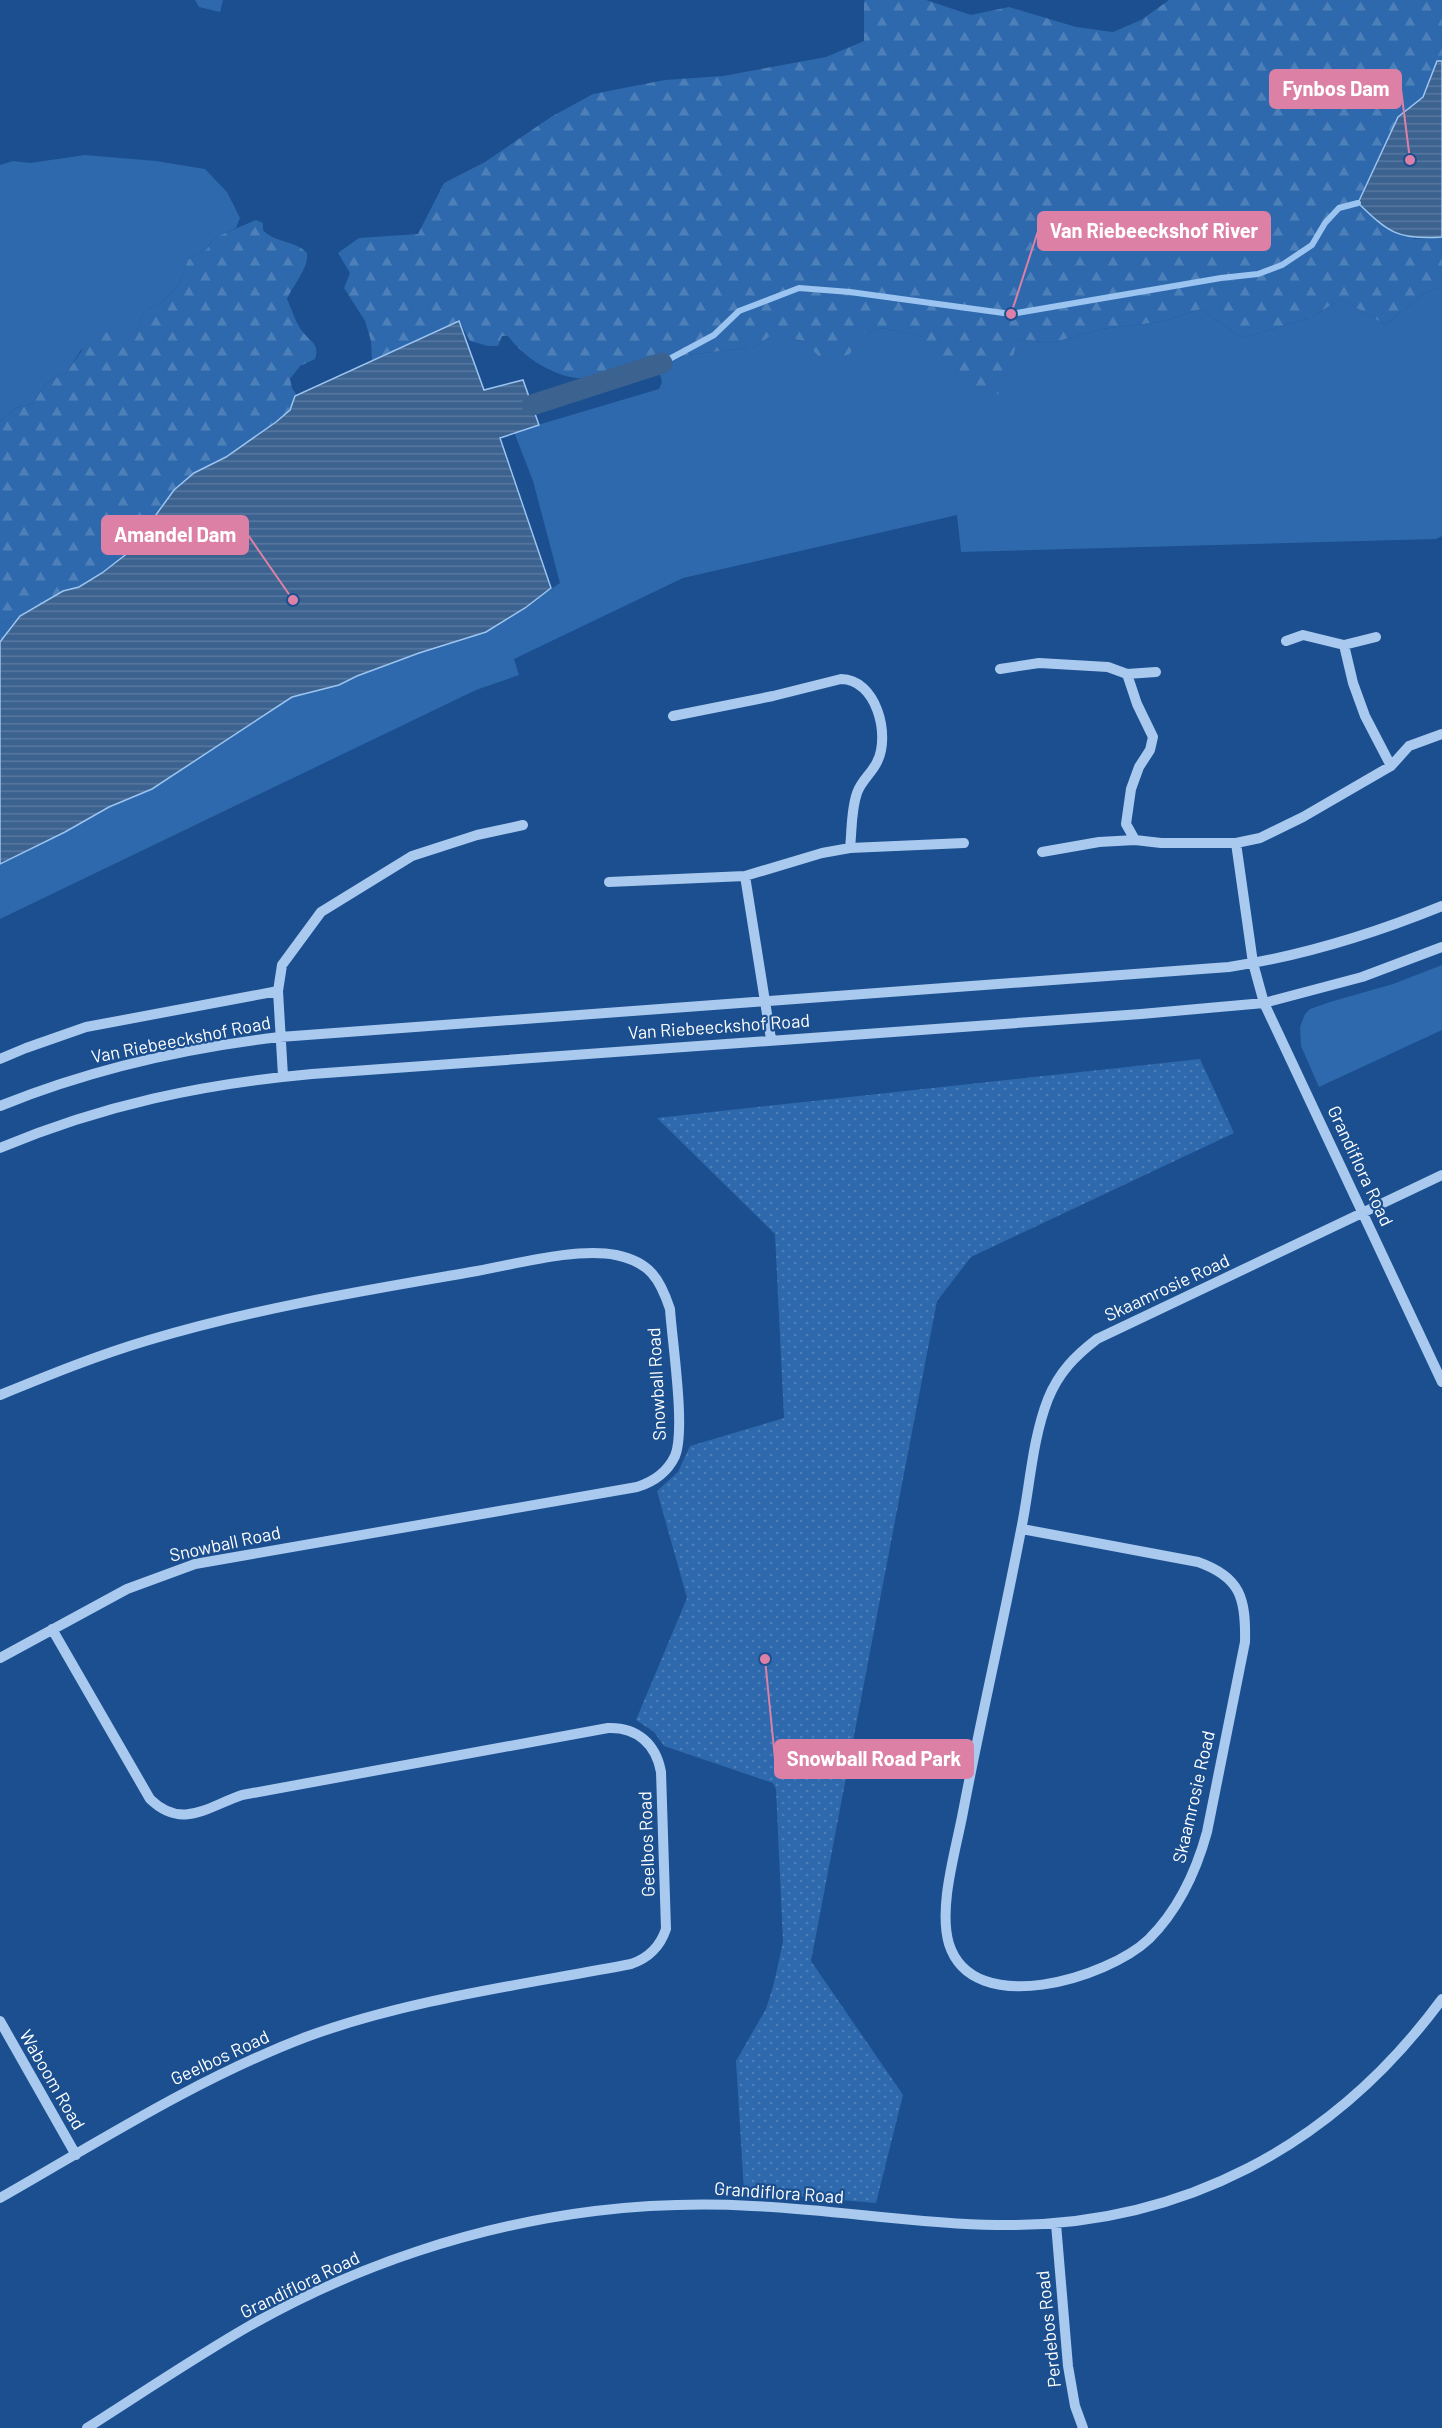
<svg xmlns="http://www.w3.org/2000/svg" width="1442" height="2428" font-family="Barlow,sans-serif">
<defs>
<pattern id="forest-firs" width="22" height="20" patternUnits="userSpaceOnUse" patternTransform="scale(1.5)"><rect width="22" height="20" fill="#2e69ad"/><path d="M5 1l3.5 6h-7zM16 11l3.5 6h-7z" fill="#4d80b9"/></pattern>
<pattern id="wetland-marsh" width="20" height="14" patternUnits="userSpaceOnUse" patternTransform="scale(1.5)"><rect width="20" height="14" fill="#2e69ad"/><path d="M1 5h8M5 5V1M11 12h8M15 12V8" fill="none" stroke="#4d80b9"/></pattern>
<pattern id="park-dots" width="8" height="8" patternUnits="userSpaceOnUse" patternTransform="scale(1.5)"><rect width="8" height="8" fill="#2e69ad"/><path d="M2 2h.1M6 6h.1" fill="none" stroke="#4d80b9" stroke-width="1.8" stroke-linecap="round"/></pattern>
<pattern id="water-rules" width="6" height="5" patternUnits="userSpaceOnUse" patternTransform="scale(1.5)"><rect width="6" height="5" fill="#3c6290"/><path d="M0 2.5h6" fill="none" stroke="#597aa1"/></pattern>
</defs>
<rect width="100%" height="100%" fill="#1b4f8f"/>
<path fill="#2e69ad" d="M 195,0 L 223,0 L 220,12 L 199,7 Z
M 85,155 L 156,161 L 205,169 L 227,192 L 240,218 L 236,228 L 218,236 L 211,242 L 207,249 L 188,260 L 179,284 L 164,301 L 144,311 L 137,330 L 110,330 L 81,350 L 67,372 L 47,382 L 32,404 L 16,408 L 0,421 L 0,165 L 13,161 L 30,163 Z
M 1442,287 L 1442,536 L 1436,539 L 961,552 L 957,515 L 683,578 L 514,659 L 519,675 L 476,690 L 0,919 L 0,864 L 65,832 L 109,807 L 152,789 L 292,697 L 339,685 L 357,676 L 419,653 L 486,632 L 560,583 L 533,481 L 514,432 L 659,389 L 662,382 L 658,367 L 687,355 L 756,347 L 772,333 L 850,354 L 860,334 L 884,328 L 924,337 L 1018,339 L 1051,343 L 1101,329 L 1160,322 L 1201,309 L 1242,338 L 1310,318 L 1341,299 L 1386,325 L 1424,293 Z
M 1442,965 L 1442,1030 L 1319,1087 L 1301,1046 L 1300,1027 L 1305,1014 L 1310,1009 L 1330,1002 L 1393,984 Z"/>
<path fill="url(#forest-firs)" d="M 866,0 L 926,0 L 971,15 L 1009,7 L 1076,27 L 1113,32 L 1141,20 L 1169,0 L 1442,0 L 1442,61 L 1437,61 L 1423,97 L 1398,117 L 1414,239 L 1442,237 L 1442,287 L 1424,293 L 1386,325 L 1341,299 L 1310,318 L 1242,338 L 1201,309 L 1160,322 L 1101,329 L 1051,343 L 1018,339 L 1002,395 L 969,386 L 935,365 L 923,337 L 884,328 L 861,334 L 850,354 L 826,363 L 803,341 L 772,334 L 756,347 L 687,355 L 651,370 L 645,365 L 637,365 C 623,369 607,375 592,378 C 561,382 526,360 508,336 L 502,336 L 498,346 L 488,346 L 470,341 L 459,321 L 372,362 L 371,341 L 365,321 L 344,288 L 350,273 L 338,253 L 359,238 L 418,234 L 444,183 L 485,162 L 551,117 L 593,94 L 665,80 L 723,76 L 826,57 L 864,41 L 864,1 Z
M 256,220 L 263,223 L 263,230 C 274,243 295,240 307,253 C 309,268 293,285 287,299 C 292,309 295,322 302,331 C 310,342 320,343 315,359 L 300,366 L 290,379 L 292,388 L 296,394 L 290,410 L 276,422 L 226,457 L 194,473 L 174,490 L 129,552 L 102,573 L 79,587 L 63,591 L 26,614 L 0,624 L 0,421 L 16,408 L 32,404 L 47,382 L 67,372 L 87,343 L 110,330 L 137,330 L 144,311 L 164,301 L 179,284 L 188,260 L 207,249 L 211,242 L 218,236 Z"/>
<path fill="url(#wetland-marsh)" d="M 20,616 L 0,642 L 0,624 Z"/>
<path fill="url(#park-dots)" d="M 1200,1059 L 1234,1133 L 971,1257 L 937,1301 L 811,1961 L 903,2095 L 876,2203 L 744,2192 L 736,2061 L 766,2009 L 774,1983 L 783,1942 L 776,1789 L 773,1783 L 664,1746 L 654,1732 L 636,1720 L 687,1598 L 657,1491 L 678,1472 L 690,1446 L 784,1418 L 775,1234 L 657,1118 Z"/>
<path fill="url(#water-rules)" stroke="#9cc4f0" stroke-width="1.5" d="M 1437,61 L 1442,61 L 1442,237 C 1398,240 1389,233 1358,203 L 1398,117 L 1423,97 Z
M 459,321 L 484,390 L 523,380 L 539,425 L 500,438 L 551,588 L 525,608 L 486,632 L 419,653 L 357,676 L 339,685 L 292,697 L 152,789 L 109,807 L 65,832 L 0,864 L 0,642 L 20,616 L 63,591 L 79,587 L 102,573 L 129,552 L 174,490 L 194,473 L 226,457 L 276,422 L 290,410 L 295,396 Z"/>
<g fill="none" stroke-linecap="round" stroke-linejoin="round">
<path stroke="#9cc4f0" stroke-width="6" d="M 662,363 L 714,335 L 739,311 L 799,288 L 850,292 L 1011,314 L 1221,278 L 1258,274 L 1282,265 L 1312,245 L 1325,223 L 1339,208 L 1358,203"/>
<path stroke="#3c6290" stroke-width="21" d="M 532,405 L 662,363"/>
<path stroke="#a9c9ee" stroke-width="10" d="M 1286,641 L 1303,635 L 1344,645 L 1376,637
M 1344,645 L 1353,683 L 1365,716 L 1391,766
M 1000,669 L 1039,663 L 1108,667 L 1127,674 L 1156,672
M 1127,674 L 1137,704 L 1153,737 L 1150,750 L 1139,767 L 1131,789 L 1126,824 L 1135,840
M 673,716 L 773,696 L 841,679 C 876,679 891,735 877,762 C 872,773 861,781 857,793 C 851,810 852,830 850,848
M 1442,734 L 1409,746 L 1391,766 L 1303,817 L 1260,838 L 1236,843 L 1253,963 L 1264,1003 L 1442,1382
M 1042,852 L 1099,842 L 1135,840 L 1161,843 L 1236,843
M 745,876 L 771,1039
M 609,882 L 745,876 L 822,853 L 850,848 L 964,843
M 0,1059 L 26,1048 L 86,1027 L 278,991
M 283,1076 L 278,991 L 282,965 L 321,912 L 412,856 L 477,835 L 523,825
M 0,1106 C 89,1070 185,1048 280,1037 L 1229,967 C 1302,956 1373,934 1442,906
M 0,1148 C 102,1105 202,1084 312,1074 L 1141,1014 L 1264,1003 L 1362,977 L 1442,947
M 0,1395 C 49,1375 98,1355 149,1340 C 256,1308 367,1290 477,1271 C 516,1264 578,1247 616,1255 C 650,1262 660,1279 670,1309 C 672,1341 686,1430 675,1456 C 667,1473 653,1482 637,1487 L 195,1564 L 127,1589 L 0,1658
M 1022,1529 L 1198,1562 C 1241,1577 1246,1599 1245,1642 L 1207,1832 C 1196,1872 1179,1909 1149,1939 C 1108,1978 973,2020 949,1944 C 938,1907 956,1850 963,1812 C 981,1718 1003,1624 1021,1530 C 1030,1487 1032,1440 1048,1399 C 1059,1372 1075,1356 1097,1339 L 1442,1175
M 0,2021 L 76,2155
M 0,2198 C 100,2141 198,2078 306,2037 C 410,1999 522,1985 631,1964 C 649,1958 660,1947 666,1929 L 661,1772 C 656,1744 637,1727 608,1728 L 242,1795 C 207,1807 182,1830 150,1799 L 52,1629
M 1056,2224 L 1068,2366 L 1075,2406 L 1083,2428
M 87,2428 C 142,2393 195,2357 251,2325 C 357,2265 475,2226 595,2211 C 647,2205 700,2203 752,2206 C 833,2209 914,2224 996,2225 C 1181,2228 1334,2146 1442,1999"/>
</g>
<g text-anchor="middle" stroke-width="4.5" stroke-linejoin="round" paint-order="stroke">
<g font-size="18" fill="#fff" stroke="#1b4f8f">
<text transform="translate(719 1027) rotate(-4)" y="6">Van Riebeeckshof Road</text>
<text transform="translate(181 1040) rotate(-11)" y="6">Van Riebeeckshof Road</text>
<text transform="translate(1360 1166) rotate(65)" y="6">Grandiflora Road</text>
<text transform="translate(1167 1288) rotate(-25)" y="6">Skaamrosie Road</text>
<text transform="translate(657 1384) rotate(-93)" y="6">Snowball Road</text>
<text transform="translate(225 1544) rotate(-12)" y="6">Snowball Road</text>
<text transform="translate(1194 1797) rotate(-77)" y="6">Skaamrosie Road</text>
<text transform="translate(647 1844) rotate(-92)" y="6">Geelbos Road</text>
<text transform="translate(220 2058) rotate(-25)" y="6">Geelbos Road</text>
<text transform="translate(52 2080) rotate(60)" y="6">Waboom Road</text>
<text transform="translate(779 2193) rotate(4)" y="6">Grandiflora Road</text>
<text transform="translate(300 2285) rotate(-26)" y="6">Grandiflora Road</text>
<text transform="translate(1049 2329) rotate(-96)" y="6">Perdebos Road</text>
</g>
</g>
<path fill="none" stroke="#dd80a5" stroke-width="2" d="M1410 160L1401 89M1011 314L1038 231M293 600L248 535M765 1659L775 1759"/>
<g fill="#dd80a5" stroke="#1b4f8f" stroke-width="2">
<circle cx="1410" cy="160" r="6"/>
<circle cx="1011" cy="314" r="6"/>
<circle cx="293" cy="600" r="6"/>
<circle cx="765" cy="1659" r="6"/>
</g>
<g fill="#dd80a5" stroke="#dd80a5" stroke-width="2">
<rect x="1270" y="70" width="131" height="38" rx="6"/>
<rect x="1038" y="212" width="232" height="38" rx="6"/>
<rect x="102" y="516" width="146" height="38" rx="6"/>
<rect x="775" y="1740" width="198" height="38" rx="6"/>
</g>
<g font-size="20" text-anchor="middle" font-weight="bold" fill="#fff">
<text x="1336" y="96">Fynbos Dam</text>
<text x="1154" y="238">Van Riebeeckshof River</text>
<text x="175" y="542">Amandel Dam</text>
<text x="874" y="1766">Snowball Road Park</text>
</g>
</svg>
